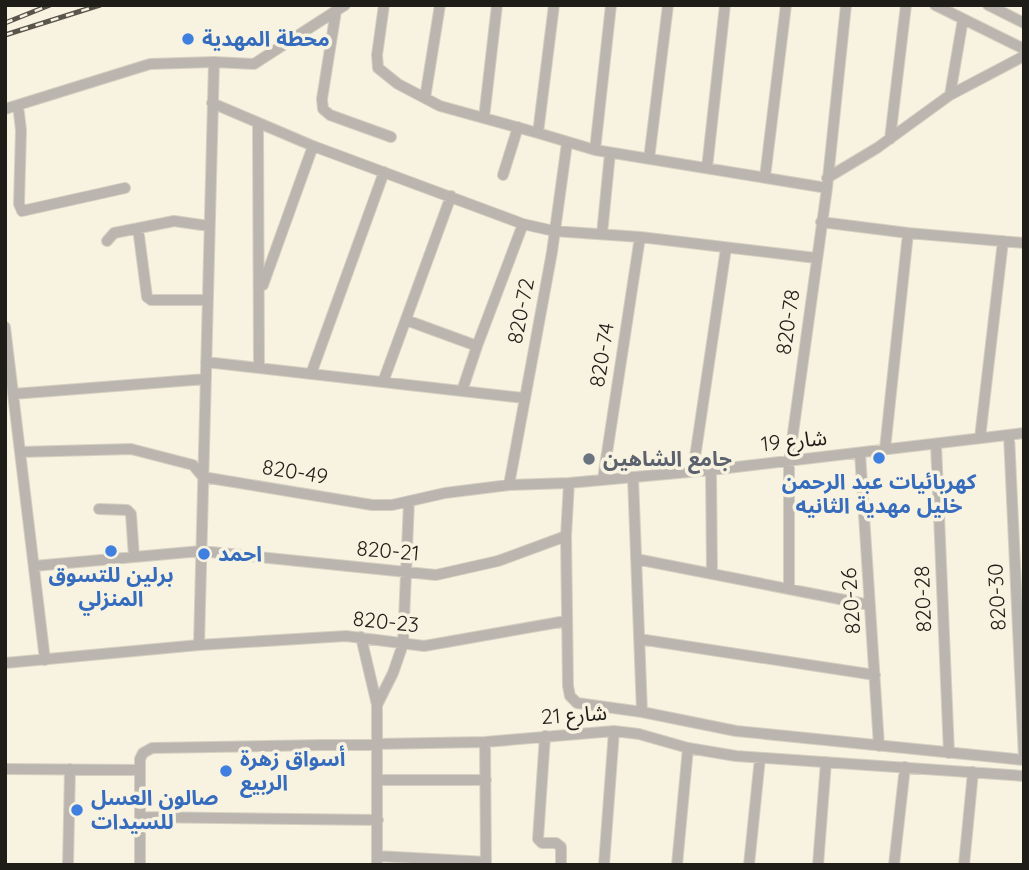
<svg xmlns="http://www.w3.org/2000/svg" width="1029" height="870" font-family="Quicksand,'Noto Sans Arabic',sans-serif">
<rect width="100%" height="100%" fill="#f8f2e1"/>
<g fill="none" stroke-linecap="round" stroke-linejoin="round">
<defs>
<path id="minor" d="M 384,5 L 377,55 L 378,68 L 398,84 L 440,106 L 538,133
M 554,5 L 538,133 L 595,150 L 827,188
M 935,5 L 1024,49
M 988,5 L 1024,23
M 336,11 L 322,99 L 323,109 L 330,115 L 391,137
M 950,95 L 963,19
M 425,98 L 440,5
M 212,103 L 313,146 L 523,224 L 554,231 L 640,237 L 816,258
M 18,105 L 21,130 L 19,204 L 22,211 L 125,188
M 5,109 L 150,64 L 214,62 L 254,64 L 345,5
M 484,118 L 497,5
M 258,123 L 259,368
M 890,139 L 906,5
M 595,150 L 611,5
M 649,159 L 668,5
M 707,168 L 725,5
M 503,175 L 518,127
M 765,177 L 786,5
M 827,178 L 877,148 L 950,95 L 1024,56
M 821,222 L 908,233 L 1024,243
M 138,228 L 147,297 L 151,300 L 207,300
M 602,234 L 610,153
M 107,241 L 114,233 L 174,221 L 209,226
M 263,285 L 313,146
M 406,320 L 477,346 L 462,391
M 5,327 L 45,660
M 477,346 L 523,224
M 206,362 L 524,398
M 311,374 L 384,172
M 383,382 L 451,196
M 13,394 L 206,379
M 1009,435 L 1024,758
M 980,438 L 1003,241
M 936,444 L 949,753
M 885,449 L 908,233
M 20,452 L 131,449 L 193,465 L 203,477 L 372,505 L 392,505 L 445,493 L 509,485 L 569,483 L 711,470 L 1024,433
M 860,453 L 879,746
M 711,470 L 712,574
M 693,471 L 726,248
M 633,477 L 642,712
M 603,479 L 640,237
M 569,483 L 566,536 L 568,686 L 570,696 L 577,703 L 642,712 L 736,731 L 1024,760
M 509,485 L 552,252 L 567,143
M 99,509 L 127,510 L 131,514 L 134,557
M 636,559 L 870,605
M 34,566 L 201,551 L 436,575 L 498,561 L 566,536
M 789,589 L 789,462 L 827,188 L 846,5
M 361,637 L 377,705 L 377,865
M 639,639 L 875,675
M 199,645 L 214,62
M 5,663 L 199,645 L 346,636 L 424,646 L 566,621
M 377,705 L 393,673 L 403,644 L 409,501
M 545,736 L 538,839 L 542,843 L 556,843 L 561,847 L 561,865
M 485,742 L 486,865
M 5,769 L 140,770
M 378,780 L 486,780
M 140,817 L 378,820
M 377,856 L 486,862
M 68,865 L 70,769
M 140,865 L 140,759 L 143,753 L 152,748 L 485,742 L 614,731 L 639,734 L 688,748 L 736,756 L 1024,776
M 604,865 L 614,731
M 677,865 L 688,748
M 749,865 L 760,758
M 818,865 L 826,762
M 894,865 L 905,767
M 964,865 L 973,772"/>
</defs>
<use href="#minor" stroke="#d5d0c1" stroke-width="12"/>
<use href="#minor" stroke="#bab6af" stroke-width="10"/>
<defs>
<path id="rail" d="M 5,23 L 50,5
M 5,35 L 100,5"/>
</defs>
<use href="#rail" stroke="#58554c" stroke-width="5"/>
<use href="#rail" stroke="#f8f2e1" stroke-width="2.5" stroke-dasharray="8" stroke-linecap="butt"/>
</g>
<g fill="#3f7fe0" stroke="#f8f2e1" stroke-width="2.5">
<circle cx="188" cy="39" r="7"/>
<circle cx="879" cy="458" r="7"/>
<circle cx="111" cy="551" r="7"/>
<circle cx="204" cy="554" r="7"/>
<circle cx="226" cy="771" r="7"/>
<circle cx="77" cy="810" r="7"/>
</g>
<circle fill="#6b7280" stroke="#f8f2e1" stroke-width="2.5" cx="589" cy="459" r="7"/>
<g text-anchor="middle" stroke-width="7" stroke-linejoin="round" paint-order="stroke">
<g font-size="21" font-weight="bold" fill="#366cbe" stroke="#f8f2e1" text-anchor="start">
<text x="202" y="46">محطة المهدية</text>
<text x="879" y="489" text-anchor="middle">كهربائيات عبد الرحمن<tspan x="879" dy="24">خليل مهدية الثانيه</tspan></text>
<text x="218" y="561">احمد</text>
<text x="111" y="582" text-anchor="middle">برلين للتسوق<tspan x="111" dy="24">المنزلي</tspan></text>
<text x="240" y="766">أسواق زهرة<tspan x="240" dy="24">الربيع</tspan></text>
<text x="91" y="805">صالون العسل<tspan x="91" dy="24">للسيدات</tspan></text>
</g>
<g font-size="21" fill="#1f1d17" stroke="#f8f2e1">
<text transform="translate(521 311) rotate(-79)" y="7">820-72</text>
<text transform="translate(788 322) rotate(-82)" y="7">820-78</text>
<text transform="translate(602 355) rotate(-81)" y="7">820-74</text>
<text transform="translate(794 441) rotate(-6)" y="7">شارع 19</text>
<text transform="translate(295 472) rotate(9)" y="7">820-49</text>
<text transform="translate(388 551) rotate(5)" y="7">820-21</text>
<text transform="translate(997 597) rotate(-93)" y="7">820-30</text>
<text transform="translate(923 599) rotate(-92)" y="7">820-28</text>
<text transform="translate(851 601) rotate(-94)" y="7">820-26</text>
<text transform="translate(386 622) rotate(6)" y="7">820-23</text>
<text transform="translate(574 715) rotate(-4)" y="7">شارع 21</text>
</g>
<g font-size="21" font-weight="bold" fill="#5b616d" stroke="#f8f2e1" text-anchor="start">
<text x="603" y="466">جامع الشاهين</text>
</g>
</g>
<rect width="1029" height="870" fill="none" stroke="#1f1d17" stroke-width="14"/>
</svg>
